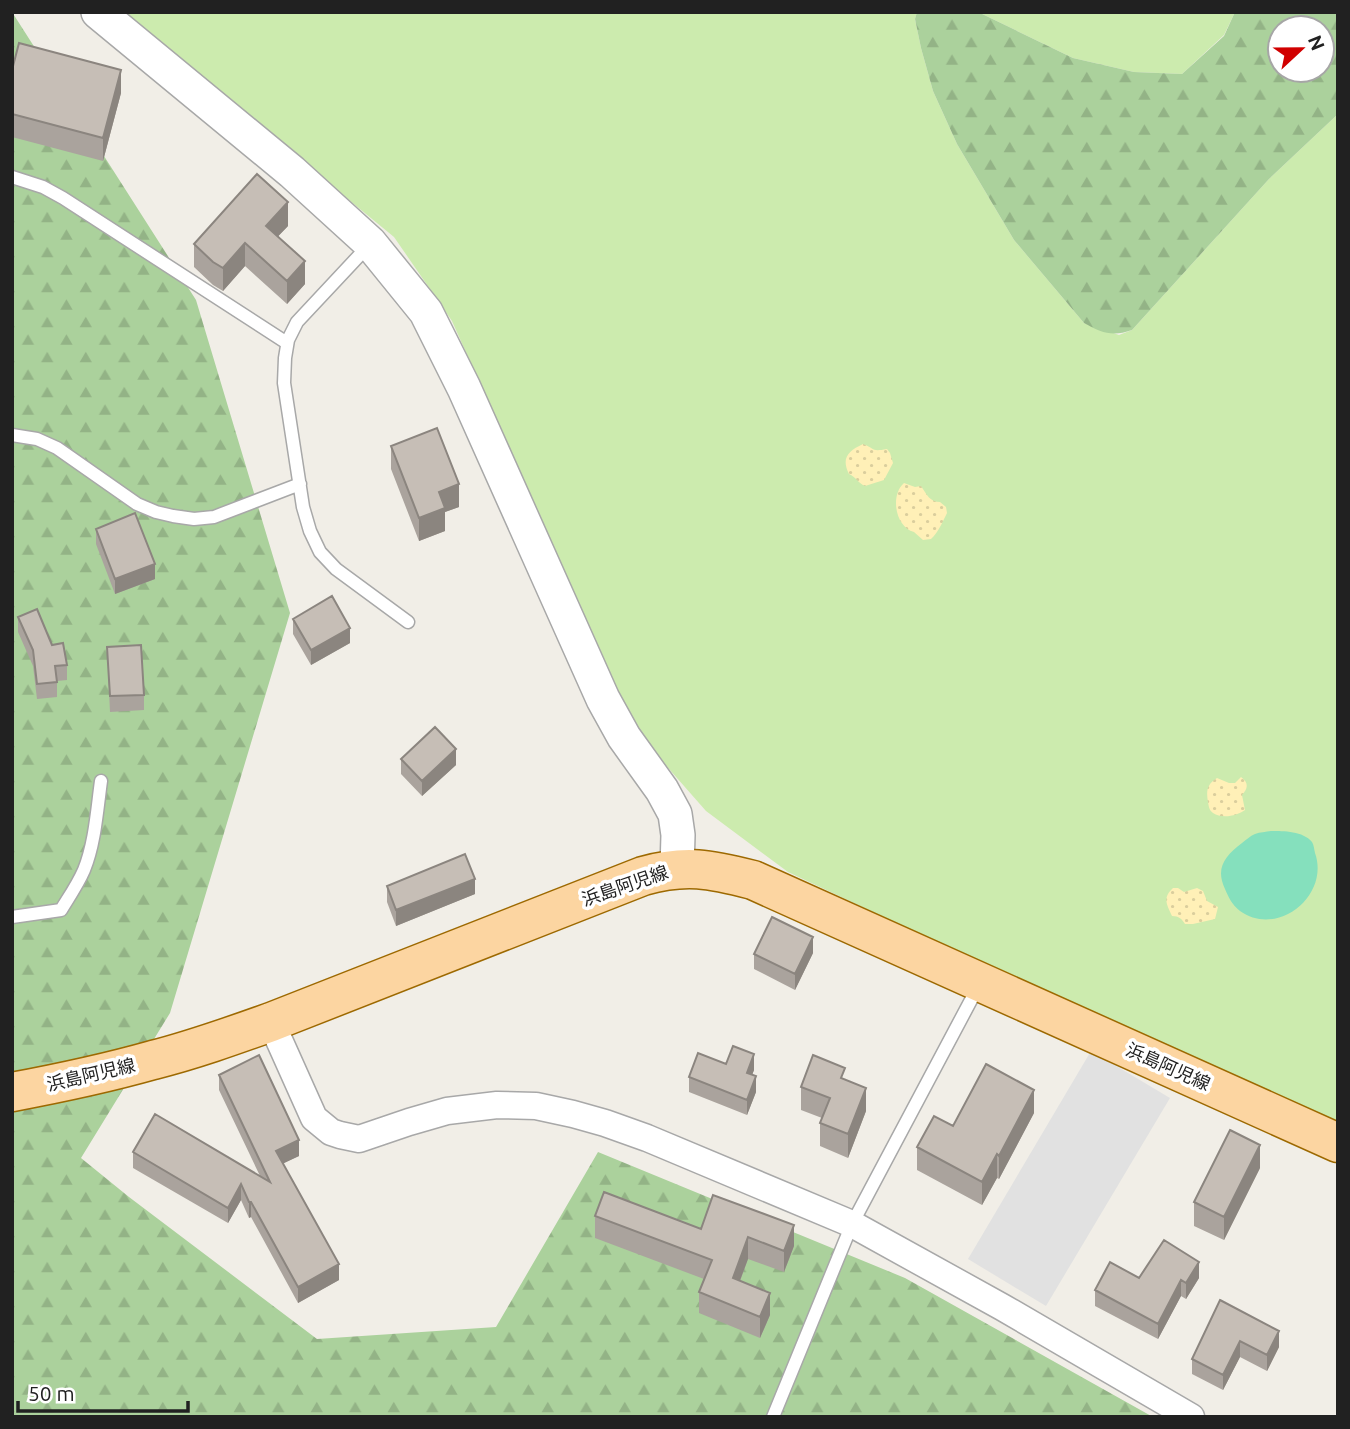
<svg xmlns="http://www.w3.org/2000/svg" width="1350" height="1429" font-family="Ubuntu,'Noto Sans JP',sans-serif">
<defs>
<pattern id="forest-firs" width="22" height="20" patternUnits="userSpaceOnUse" patternTransform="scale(1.75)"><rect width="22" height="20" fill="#abd19c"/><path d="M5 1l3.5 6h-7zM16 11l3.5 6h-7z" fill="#93b386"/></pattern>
<pattern id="sand-dots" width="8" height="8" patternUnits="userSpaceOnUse" patternTransform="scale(1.75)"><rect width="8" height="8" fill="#fff0b7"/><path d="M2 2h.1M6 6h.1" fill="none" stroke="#dace9d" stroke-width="1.8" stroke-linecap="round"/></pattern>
</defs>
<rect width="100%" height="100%" fill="#f1eee7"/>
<path fill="#ccebae" d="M 120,12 L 917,12 L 915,19 L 921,48 L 933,91 L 957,144 L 1014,240 L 1084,323 L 1119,335 L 1132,330 L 1269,179 L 1338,114 L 1338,1130 L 788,872 L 706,811 L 633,728 L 452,321 L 394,237 Z
M 978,12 L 1235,12 L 1224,35 L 1182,74 L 1134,72 L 1073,58 Z"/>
<path fill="url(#forest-firs)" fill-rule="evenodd" d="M 12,12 L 196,300 L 290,613 L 170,1013 L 81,1158 L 129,1197 L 317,1339 L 496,1327 L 598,1152 L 905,1278 L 1153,1417 L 12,1417 Z
M 917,12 L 978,12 L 1073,58 L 1134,72 L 1182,74 L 1224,36 L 1235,12 L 1338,12 L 1338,114 L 1269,179 L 1132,330 C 1112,337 1102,333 1084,323 L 1014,240 L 957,144 L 933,91 L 921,48 L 915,19 ZM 1280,28 L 1322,28 L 1322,70 L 1280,70 Z"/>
<path fill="url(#sand-dots)" d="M 863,444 C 876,449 871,452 887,449 L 890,453 L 893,463 L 884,480 L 865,486 C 858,483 856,477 849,474 C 841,458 848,451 863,444 Z
M 904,483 L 915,487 L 921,486 C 927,495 930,502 940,502 L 946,507 L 947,513 C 943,521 938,533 931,539 L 923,540 L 914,532 C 895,527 890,495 904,483 Z
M 1241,777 C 1249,783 1248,788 1242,795 L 1245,810 C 1237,816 1222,819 1213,813 C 1209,810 1209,807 1208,802 C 1206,791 1207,784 1217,778 L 1229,783 L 1235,783 Z
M 1173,888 L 1178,888 L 1184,892 L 1197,888 L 1203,891 L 1207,901 L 1218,907 L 1215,919 L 1193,924 L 1185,924 C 1182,919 1179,916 1172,916 C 1167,905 1162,898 1173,888 Z"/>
<path fill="#85e0bd" d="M 1271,831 C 1284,831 1303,831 1312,842 C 1314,845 1314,849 1315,853 C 1330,895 1278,938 1240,911 C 1232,905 1228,896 1225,889 C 1215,868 1225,856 1242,843 C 1246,840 1250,836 1255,834 C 1260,832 1266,832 1271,831 Z"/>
<path fill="#e1e1e1" d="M 1091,1051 L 1170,1098 L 1046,1306 L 968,1259 Z"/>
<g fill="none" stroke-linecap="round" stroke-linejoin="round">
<defs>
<path id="service" d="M 12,177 L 43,187 L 63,198 L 287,343
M 370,244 L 297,322 L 288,340 L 285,358 L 284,383 L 303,507 L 310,531 L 320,552 L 336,569 L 408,622
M 12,435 L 37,439 L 57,448 L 137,504 L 156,512 L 173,516 L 194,519 L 214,517 L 300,484
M 12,917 L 61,910 C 69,897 78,884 84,870 C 95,843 97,810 101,781
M 773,1417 L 852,1224 L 979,985"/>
<path id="minor" d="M 271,1022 L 314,1118 L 331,1132 L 340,1135 L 359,1139 L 409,1122 L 447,1111 L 497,1105 L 536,1106 L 573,1114 L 605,1123 L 647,1138 L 852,1224 L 1002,1307 L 1191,1417"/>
<path id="tertiary" d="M 98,12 L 292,172 L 370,243 L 426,312 L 464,388 L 603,699 L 624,737 L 662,790 L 675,814 L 678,835 L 677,868"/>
<path id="primary" d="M 12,1092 C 60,1083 107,1073 153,1060 C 193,1050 232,1036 271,1022 L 643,876 C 686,864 710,869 753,880 L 1338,1143"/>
</defs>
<use href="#service" stroke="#a8a8a8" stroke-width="15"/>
<use href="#minor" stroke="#a8a8a8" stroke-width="29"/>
<use href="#tertiary" stroke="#a8a8a8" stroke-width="36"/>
<use href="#primary" stroke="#9d6900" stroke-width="41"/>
<use href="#service" stroke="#fff" stroke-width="12"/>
<use href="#minor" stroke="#fff" stroke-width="26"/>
<use href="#tertiary" stroke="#fff" stroke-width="33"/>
<use href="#primary" stroke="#fcd5a1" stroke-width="38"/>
</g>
<path fill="#aaa39d" d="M 12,70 L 121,93 L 103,161 L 12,137 Z
M 288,226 L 278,236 L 305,284 L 287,304 L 245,266 L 223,291 L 213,285 L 194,267 L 194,244 Z
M 391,446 L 459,507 L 445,512 L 445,531 L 419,541 L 391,469 Z
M 96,529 L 155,579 L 115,594 L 96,544 Z
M 18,617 L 67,665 L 67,680 L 57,681 L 57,697 L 37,699 L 33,666 L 18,632 Z
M 293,619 L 350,643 L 311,665 L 293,634 Z
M 107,647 L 144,695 L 144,710 L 110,712 Z
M 401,759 L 456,765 L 422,796 L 401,774 Z
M 387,886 L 475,894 L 396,926 L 387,902 Z
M 813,953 L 795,990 L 754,969 L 754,954 Z
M 726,1064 L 754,1070 L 752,1075 L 756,1092 L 747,1115 L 689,1092 L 689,1077 Z
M 219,1075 L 299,1156 L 283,1163 L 339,1280 L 298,1303 L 251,1217 L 249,1218 L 241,1200 L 228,1223 L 133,1168 L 133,1152 L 260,1176 L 219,1090 Z
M 845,1080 L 866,1111 L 848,1158 L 820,1146 L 820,1123 L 822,1118 L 801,1110 L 801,1087 Z
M 1034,1113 L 999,1179 L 997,1178 L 982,1205 L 917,1170 L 917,1147 L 953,1126 Z
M 1260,1168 L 1224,1240 L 1194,1226 L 1194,1202 Z
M 595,1216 L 701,1229 L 794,1246 L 784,1272 L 748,1259 L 740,1281 L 770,1315 L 760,1338 L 699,1313 L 699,1292 L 704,1279 L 595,1238 Z
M 1139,1278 L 1199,1278 L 1186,1299 L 1181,1296 L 1158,1339 L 1095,1306 L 1095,1290 Z
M 1220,1300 L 1279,1347 L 1267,1371 L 1240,1357 L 1223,1390 L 1192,1374 L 1192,1359 Z"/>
<path fill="#8b857f" d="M 121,70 L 121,93 L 103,161 L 103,138 Z
M 288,202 L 288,226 L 266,249 L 266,226 Z
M 245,243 L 245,266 L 223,291 L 223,268 Z
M 305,261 L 305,284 L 287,304 L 287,281 Z
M 459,484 L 459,507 L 445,512 L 445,531 L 419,541 L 419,518 L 439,492 Z
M 155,564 L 155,579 L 115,594 L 115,579 Z
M 350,628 L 350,643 L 311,665 L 311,650 Z
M 456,749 L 456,765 L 422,796 L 422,781 Z
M 475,879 L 475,894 L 396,926 L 396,910 Z
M 813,937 L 813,953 L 795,990 L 795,974 Z
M 754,1054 L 754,1070 L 747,1088 L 747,1073 Z
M 756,1076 L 756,1092 L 747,1115 L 747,1100 Z
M 866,1088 L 866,1111 L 848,1158 L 848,1134 Z
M 1034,1090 L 1034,1113 L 999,1179 L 999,1156 Z
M 299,1140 L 299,1156 L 276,1167 L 276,1151 Z
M 1260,1145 L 1260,1168 L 1224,1240 L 1224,1217 Z
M 997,1154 L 997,1178 L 982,1205 L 982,1182 Z
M 241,1184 L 241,1200 L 228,1223 L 228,1208 Z
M 249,1202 L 251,1202 L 251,1217 L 249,1218 Z
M 794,1225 L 794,1246 L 784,1272 L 784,1251 Z
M 748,1237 L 748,1259 L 733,1299 L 733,1278 Z
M 1199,1262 L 1199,1278 L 1186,1299 L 1186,1283 Z
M 339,1264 L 339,1280 L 298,1303 L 298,1287 Z
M 1181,1280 L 1181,1296 L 1158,1339 L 1158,1324 Z
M 770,1293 L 770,1315 L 760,1338 L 760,1317 Z
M 1279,1331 L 1279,1347 L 1267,1371 L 1267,1355 Z
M 1240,1341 L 1240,1357 L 1223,1390 L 1223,1375 Z"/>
<path fill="#c6beb6" stroke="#8b857f" stroke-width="2" d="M 19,43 L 121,70 L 103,138 L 12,114 L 12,70 Z
M 257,174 L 288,202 L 266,226 L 305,261 L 287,281 L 245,243 L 223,268 L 213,262 L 194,244 Z
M 437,428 L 459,484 L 439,492 L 445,508 L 419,518 L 391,446 Z
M 135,513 L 155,564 L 115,579 L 96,529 Z
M 332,596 L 350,628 L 311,650 L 293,619 Z
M 37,609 L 52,645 L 63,643 L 67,665 L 55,666 L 57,682 L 37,684 L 33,650 L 18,617 Z
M 141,645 L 144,695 L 110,696 L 107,647 Z
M 435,727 L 456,749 L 422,781 L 401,759 Z
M 465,854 L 475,879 L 396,910 L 387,886 Z
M 772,917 L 813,937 L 795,974 L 754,954 Z
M 733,1046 L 754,1054 L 747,1073 L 756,1076 L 747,1100 L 689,1077 L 698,1053 L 726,1064 Z
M 259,1055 L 299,1140 L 276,1151 L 339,1264 L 298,1287 L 251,1202 L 249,1202 L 241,1184 L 228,1208 L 133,1152 L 155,1114 L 270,1182 L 219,1075 Z
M 813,1055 L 845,1068 L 841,1078 L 866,1088 L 848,1134 L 820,1123 L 830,1098 L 801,1087 Z
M 986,1064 L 1034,1090 L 999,1156 L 997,1154 L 982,1182 L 917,1147 L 934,1116 L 953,1126 Z
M 1230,1130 L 1260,1145 L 1224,1217 L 1194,1202 Z
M 604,1192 L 701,1229 L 713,1195 L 794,1225 L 784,1251 L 748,1237 L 733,1278 L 770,1293 L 760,1317 L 699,1292 L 712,1260 L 595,1216 Z
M 1164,1240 L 1199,1262 L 1186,1283 L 1181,1280 L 1158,1324 L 1095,1290 L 1110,1262 L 1139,1278 Z
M 1220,1300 L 1279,1331 L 1267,1355 L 1240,1341 L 1223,1375 L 1192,1359 Z"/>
<g text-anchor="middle" stroke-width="7" stroke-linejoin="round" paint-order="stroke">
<g font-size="18" fill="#212121" stroke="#fff">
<text transform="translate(625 886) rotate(-19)" y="6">浜島阿児線</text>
<text transform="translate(1168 1067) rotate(24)" y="6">浜島阿児線</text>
<text transform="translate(91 1075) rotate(-13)" y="6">浜島阿児線</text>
</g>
</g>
<rect width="1350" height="1429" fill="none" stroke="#212121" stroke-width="28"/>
<g transform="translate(1301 49) rotate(68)"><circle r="33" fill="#ffffff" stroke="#a6a6a6" stroke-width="2"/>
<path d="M0-5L12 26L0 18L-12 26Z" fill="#d10000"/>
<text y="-10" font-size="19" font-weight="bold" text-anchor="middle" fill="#212121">N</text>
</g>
<path d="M18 1401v10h170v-10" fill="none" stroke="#212121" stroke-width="3.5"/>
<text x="28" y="1401" font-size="21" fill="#212121" stroke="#ffffff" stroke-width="5" paint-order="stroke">50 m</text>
</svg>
